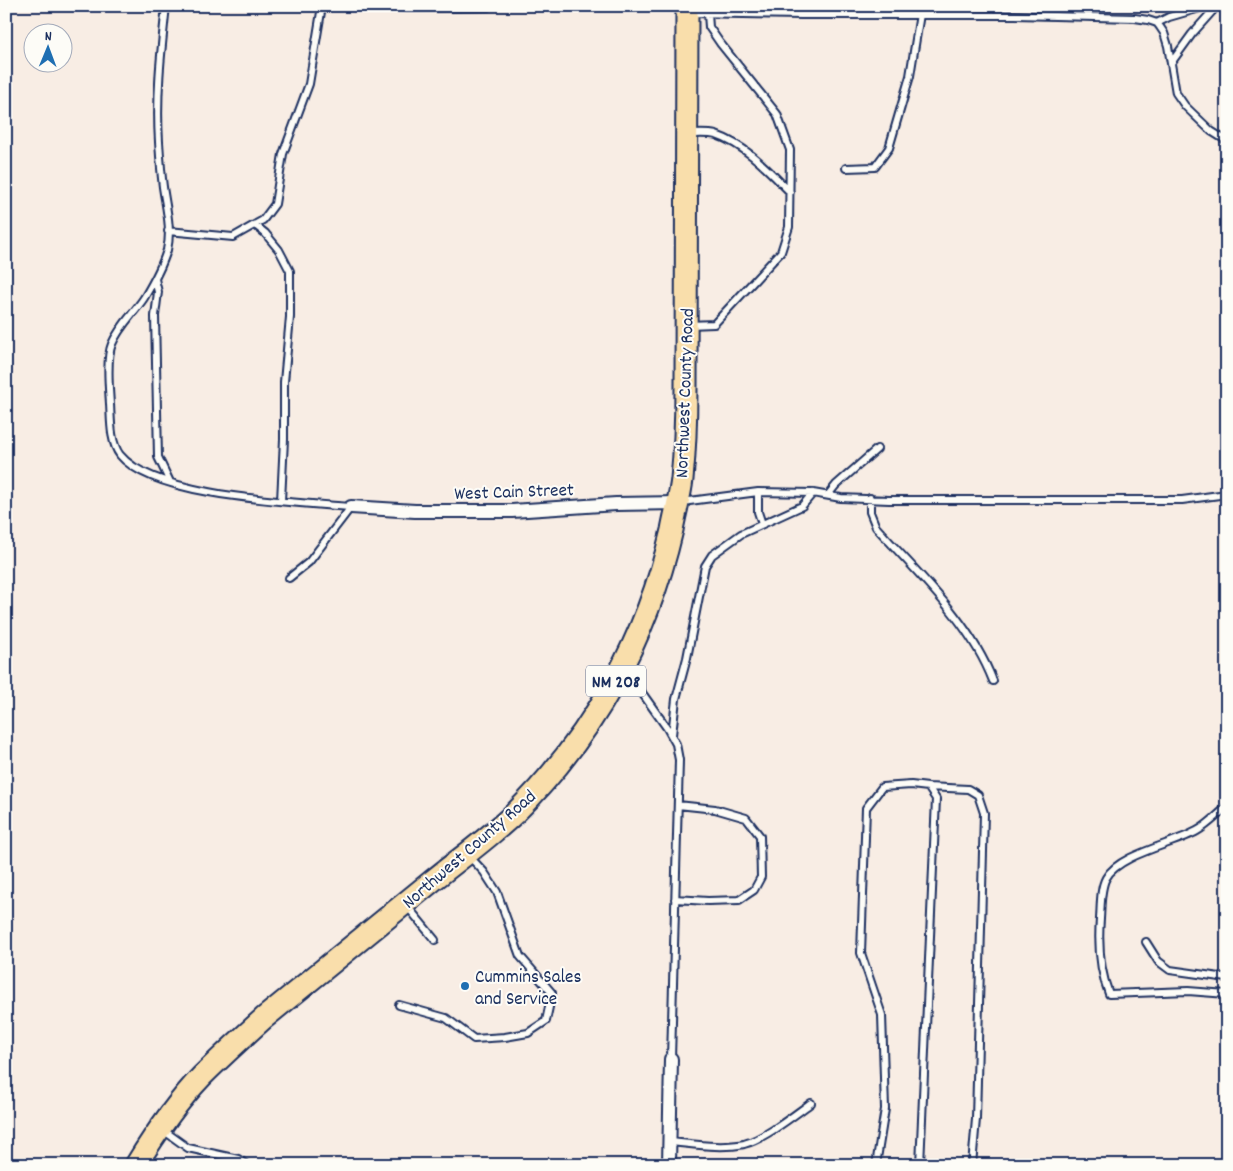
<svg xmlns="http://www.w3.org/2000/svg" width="1233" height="1171" font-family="Dekko,sans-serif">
<rect width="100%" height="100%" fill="#f8ede4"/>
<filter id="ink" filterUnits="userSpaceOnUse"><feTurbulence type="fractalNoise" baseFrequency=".02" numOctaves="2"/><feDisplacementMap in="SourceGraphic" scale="10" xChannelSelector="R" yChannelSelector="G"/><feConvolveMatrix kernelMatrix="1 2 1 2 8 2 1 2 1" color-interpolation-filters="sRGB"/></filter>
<g filter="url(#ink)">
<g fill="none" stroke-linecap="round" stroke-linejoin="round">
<defs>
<path id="service" d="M 166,6 C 161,52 156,96 159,142 C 160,157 161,172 163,187 C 166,208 172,229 167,250 C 162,267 153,283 144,298 C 134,313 119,327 112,344 C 106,358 109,388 110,404 C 111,420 110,442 120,455 C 155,498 297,502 351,507
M 373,6 L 411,8 L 488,7
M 690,13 L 802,15 L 1015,15 L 1135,18 L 1148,20 L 1157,23 L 1160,27 L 1164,33 L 1168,46 L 1176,93 L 1185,106 L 1211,131 L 1227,141
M 1157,23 L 1169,17 L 1207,6
M 1171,63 L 1192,34 L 1217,6
M 689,134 C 697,134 708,133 716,135 C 746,145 769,171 790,192
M 846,168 L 875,167 L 889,148 L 910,76 L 920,14
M 255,225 L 265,233 L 279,250 L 290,271 L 290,317 L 284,382 L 284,439 L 281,501
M 168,231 L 233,237 L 263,220 L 275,204 L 283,154 L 309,84 L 322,6
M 155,279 L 158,292 L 155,316 L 158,457 L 170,482
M 689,325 L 714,324 L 781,252 L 789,227 L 790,150 L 777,114 L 720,43 L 709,27 L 708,14
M 758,492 L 758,512 L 762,524
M 828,495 L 836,485 L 877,449
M 870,498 L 870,512 L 876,527 C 918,574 970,621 993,681
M 682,502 L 758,492 L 813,493 L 841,498 L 889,500 L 1182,500 L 1227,494
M 289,578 L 309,562 L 351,507
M 625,669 L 667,728 L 676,744 L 679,760 L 671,1059
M 672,735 L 676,699 L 687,658 L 705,566 L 712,555 L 741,534 L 802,506 L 813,493
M 928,787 L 968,789 L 978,795 L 984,813 L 976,1119 L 972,1165
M 1227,807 C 1217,815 1208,825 1197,831 C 1174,844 1119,854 1106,878 C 1100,889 1101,906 1100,919 C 1098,944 1100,971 1109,994 L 1188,991 L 1227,994
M 675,899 L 708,901 L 739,900 L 754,890 L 761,877 L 760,836 L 746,818 L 715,809 L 678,805
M 407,906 L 435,940
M 1146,942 L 1158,961 L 1170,970 L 1227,978
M 399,1005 L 446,1018 L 474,1039 L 505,1037 L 528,1033 L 546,1021 L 552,993 L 520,956 L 497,892 L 484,872 L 469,856
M 163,1130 L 188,1148 L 238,1159 L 247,1165
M 669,1142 C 693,1144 720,1149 744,1144 C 764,1139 793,1116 811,1103
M 876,1165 L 885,1109 L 882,1015 L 861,953 L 866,808 L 882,787 L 911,785 L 928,787 L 936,799 L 920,1165"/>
<path id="minor" d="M 351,507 L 415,511 L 512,511 L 616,504 L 678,503
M 669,1165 L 671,1059"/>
<path id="trunk" d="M 136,1165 C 155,1134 177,1102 202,1076 C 222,1056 243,1037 264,1018 C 320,973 375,927 431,882 C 459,859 489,838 515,813 C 594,735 647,638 672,530 C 675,513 680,497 682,479 C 685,449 686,418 686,387 L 687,6"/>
</defs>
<use href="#service" stroke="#1b2f5e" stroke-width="10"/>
<use href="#minor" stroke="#1b2f5e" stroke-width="16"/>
<use href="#trunk" stroke="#1b2f5e" stroke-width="25"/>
<use href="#service" stroke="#fdfcf7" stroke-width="6"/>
<use href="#minor" stroke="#fdfcf7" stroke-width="12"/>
<use href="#trunk" stroke="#f9deab" stroke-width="21"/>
</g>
</g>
<circle fill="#1f6fb2" stroke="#fdfcf7" stroke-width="2" cx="465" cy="986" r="5"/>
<g text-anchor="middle" stroke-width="4" stroke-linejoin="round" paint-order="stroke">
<rect fill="#fdfcf7" stroke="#5f6c8c" stroke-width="1" x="586" y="665.5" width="60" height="31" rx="4"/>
<g font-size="18" font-weight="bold" fill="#1b2f5e">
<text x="616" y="687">NM 208</text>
</g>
<g font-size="19" fill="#1b2f5e" stroke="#fdfcf7">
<text transform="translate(683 393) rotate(-88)" y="7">Northwest County Road</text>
<text transform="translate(514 490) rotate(-2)" y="7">West Cain Street</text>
<text transform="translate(468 848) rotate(-41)" y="7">Northwest County Road</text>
</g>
<g font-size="19" fill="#1b2f5e" stroke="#fdfcf7" text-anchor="start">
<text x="475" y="982">Cummins Sales<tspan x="475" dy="22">and Service</tspan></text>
</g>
</g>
<rect width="1233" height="1171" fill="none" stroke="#fdfcf7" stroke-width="25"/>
<rect x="12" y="12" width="1208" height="1146" fill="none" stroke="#1b2f5e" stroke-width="2" filter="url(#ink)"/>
<g transform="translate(48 48) rotate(1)"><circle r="24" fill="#fdfcf7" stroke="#a3aaba"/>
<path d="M0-4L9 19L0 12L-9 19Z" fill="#1f6fb2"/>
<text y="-8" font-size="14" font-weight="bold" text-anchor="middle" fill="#1b2f5e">N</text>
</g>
</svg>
